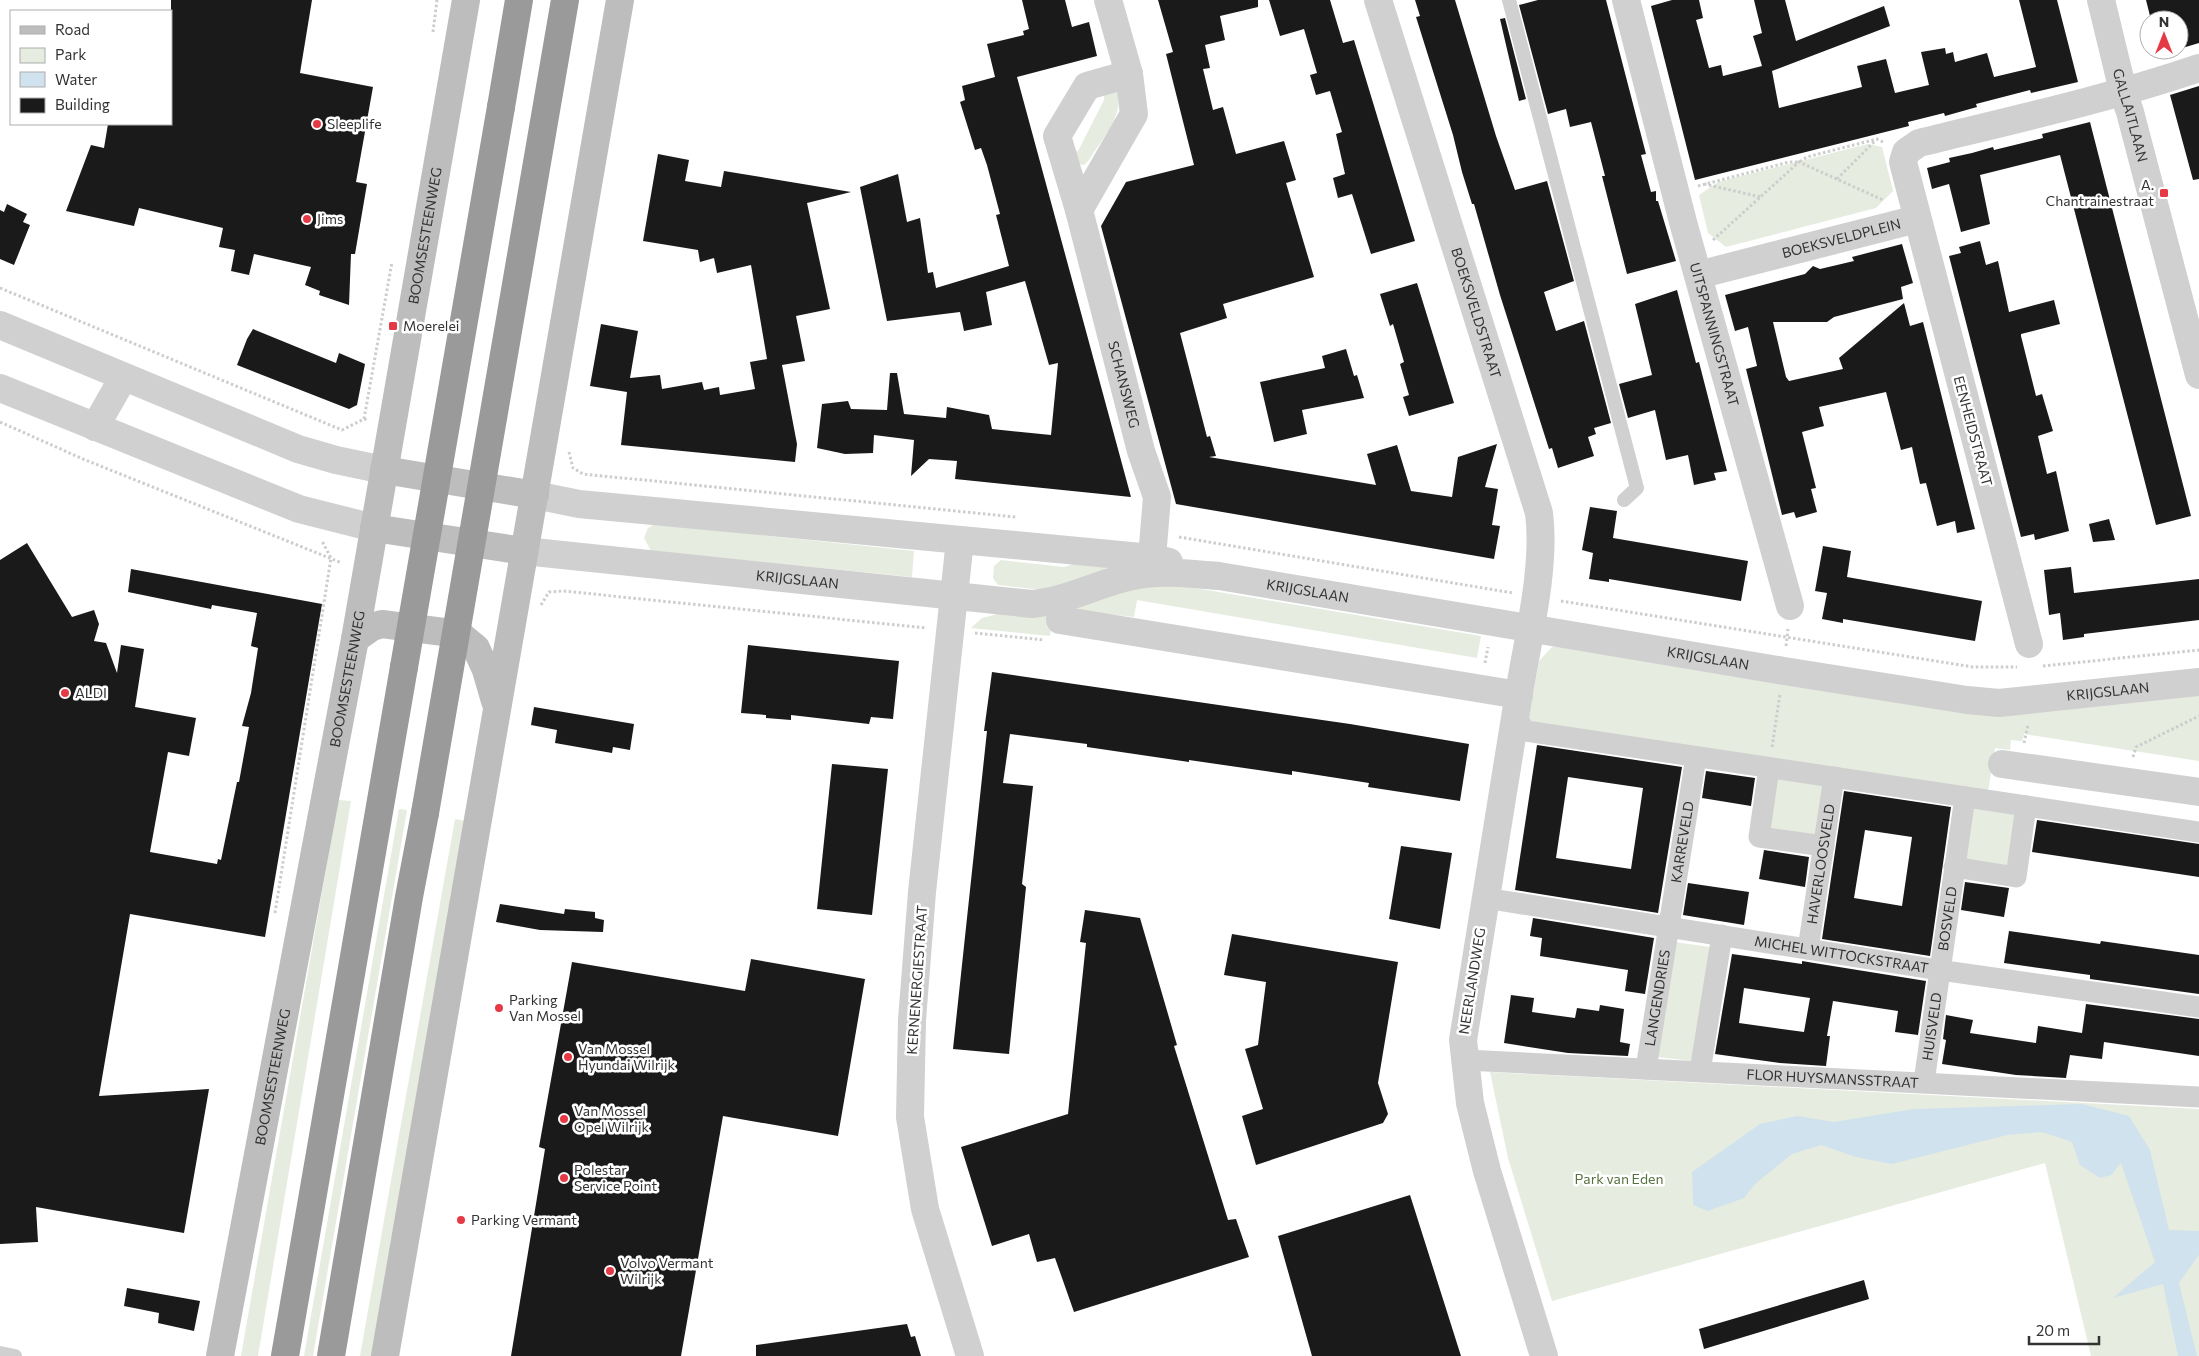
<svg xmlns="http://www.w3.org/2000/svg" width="2199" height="1356" font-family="Commissioner,sans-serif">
<rect width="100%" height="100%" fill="#fff"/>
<path fill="#e6ecdf" d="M 1117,91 C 1125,115 1101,140 1089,160 L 1084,165 L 1072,163 L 1073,150 L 1078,151 L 1104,100 L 1104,94 Z
M 1868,144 L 1882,147 L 1893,191 L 1876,208 L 1726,247 L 1708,233 L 1699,195 L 1718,182 Z
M 655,524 L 914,551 L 912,577 L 651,551 L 644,538 L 648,528 Z
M 1096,557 L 1122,570 L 1061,592 L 998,585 L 993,578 L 994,566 L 1001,560 L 1064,567 Z
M 1159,582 L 1481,636 L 1477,658 L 1137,600 L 1134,617 L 1064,609 L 1053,617 L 1050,636 L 971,628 L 982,618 L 1002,613 Z
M 1567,644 L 1998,716 L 2199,692 L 2199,761 L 2024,734 L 2022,741 L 2011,740 L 2010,750 L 1995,748 L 1988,792 L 1528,721 L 1539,661 L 1552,647 Z
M 1777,775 L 1826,782 L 1817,838 L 1768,831 Z
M 338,800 L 351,801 L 258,1356 L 241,1356 Z
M 1969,804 L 2019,812 L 2010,868 L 1961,861 Z
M 399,809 L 407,810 L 313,1356 L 304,1356 Z
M 455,819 L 466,821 L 373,1356 L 360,1356 Z
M 1674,942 L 1710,947 L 1693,1061 L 1657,1057 Z
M 1490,1072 L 2199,1109 L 2199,1356 L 2091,1356 L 2045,1163 L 1552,1301 L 1508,1158 Z"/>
<path fill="#cfe2ee" d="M 2082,1104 L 2129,1116 L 2150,1150 L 2169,1230 L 2199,1231 L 2199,1255 L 2179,1283 L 2197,1356 L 2178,1356 L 2163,1284 L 2113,1298 L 2155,1262 L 2121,1163 L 2111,1175 L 2100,1178 L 2080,1165 L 2072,1142 L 2042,1132 L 2007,1135 L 1892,1164 L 1856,1157 L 1821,1145 L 1792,1154 L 1756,1183 L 1744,1198 L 1708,1211 L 1693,1205 L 1692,1172 L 1760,1124 L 1797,1116 L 1834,1122 L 1914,1109 Z"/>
<path fill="#1a1a1a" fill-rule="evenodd" d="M 171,0 L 312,0 L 300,73 L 373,87 L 356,182 L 367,184 L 355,254 L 351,254 L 349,305 L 319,295 L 320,291 L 305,285 L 311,267 L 254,254 L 249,275 L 231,271 L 235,250 L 219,247 L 223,228 L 139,208 L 134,226 L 66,211 L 91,145 L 104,148 L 108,124 L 171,124 Z
M 1022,0 L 1065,0 L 1072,27 L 1089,22 L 1097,56 L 1017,77 L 1131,497 L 955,479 L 957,461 L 929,459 L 911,476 L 914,440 L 874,435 L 873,453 L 845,454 L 817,448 L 822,404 L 848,401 L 851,409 L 887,410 L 890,373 L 897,373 L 904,414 L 946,418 L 947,407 L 989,415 L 992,429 L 1051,435 L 1058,363 L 1049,365 L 1025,281 L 986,292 L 992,325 L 964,331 L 960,312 L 887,321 L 860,187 L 898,174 L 907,222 L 920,218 L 928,273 L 933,272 L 936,288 L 1009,266 L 996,215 L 1000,214 L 987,165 L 981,148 L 975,150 L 960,102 L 965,100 L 962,86 L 995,77 L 987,44 L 1024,35 L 1023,31 L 1029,29 Z
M 1158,0 L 1258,0 L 1258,7 L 1220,16 L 1225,40 L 1205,45 L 1210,68 L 1203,69 L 1213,110 L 1223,107 L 1236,154 L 1284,141 L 1296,180 L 1286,183 L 1314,277 L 1223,304 L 1227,318 L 1180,333 L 1207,437 L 1210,436 L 1216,456 L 1209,457 L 1376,485 L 1367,454 L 1397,445 L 1411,491 L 1452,497 L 1458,457 L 1497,444 L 1485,487 L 1498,489 L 1492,525 L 1500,526 L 1494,559 L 1176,504 L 1101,226 L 1126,182 L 1194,165 L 1166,54 L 1173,52 Z
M 1269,0 L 1330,0 L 1343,43 L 1354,40 L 1415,241 L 1371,254 L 1352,194 L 1338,198 L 1333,178 L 1345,174 L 1336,134 L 1342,132 L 1330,91 L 1316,95 L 1310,75 L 1317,73 L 1304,29 L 1280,36 Z
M 1415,0 L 1455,0 L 1496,136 L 1515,190 L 1547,181 L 1574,281 L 1544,292 L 1556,331 L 1584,321 L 1611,423 L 1594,428 L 1596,434 L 1588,437 L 1594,456 L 1558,468 L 1552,448 L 1549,449 L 1500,295 L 1474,204 L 1472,204 L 1462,172 L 1453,135 L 1416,17 L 1420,16 Z
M 1538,0 L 1606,0 L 1646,154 L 1641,155 L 1651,192 L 1656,191 L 1656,201 L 1658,201 L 1676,261 L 1627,274 L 1602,176 L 1605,176 L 1591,122 L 1570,127 L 1566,109 L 1548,114 L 1519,5 Z
M 1672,0 L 1699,0 L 1703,18 L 1696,20 L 1709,68 L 1721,65 L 1723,76 L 1762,66 L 1753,36 L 1762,33 L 1754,0 L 1785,0 L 1796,41 L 1884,6 L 1890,26 L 1772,71 L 1779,108 L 1862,87 L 1857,66 L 1886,59 L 1895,93 L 1929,85 L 1921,52 L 1945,48 L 1946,54 L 1953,52 L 1955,62 L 1987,53 L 1994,77 L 2036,67 L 2019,0 L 2057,0 L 2078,82 L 2031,93 L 2030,90 L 1976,104 L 1977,107 L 1945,116 L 1944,113 L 1908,122 L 1909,126 L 1695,180 L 1651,6 Z
M 2146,0 L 2199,0 L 2199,43 L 2179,49 L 2179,20 L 2151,20 Z
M 1505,18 L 1526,99 L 1519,101 L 1500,19 Z
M 2199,86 L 2199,179 L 2193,180 L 2170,95 Z
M 2090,122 L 2191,516 L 2156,525 L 2060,155 L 1980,175 L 1990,224 L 1961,232 L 1949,184 L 1932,189 L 1927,168 L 1950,162 L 1949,158 L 1972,153 L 1993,147 L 1994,150 L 2043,138 L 2042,134 Z
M 658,154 L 689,160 L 685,181 L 721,187 L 724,171 L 851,192 L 807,203 L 830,309 L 796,316 L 805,361 L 782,365 L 797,444 L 795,462 L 621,445 L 627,392 L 590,386 L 601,324 L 638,331 L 630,378 L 660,375 L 662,389 L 702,382 L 704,390 L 719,387 L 720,395 L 755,389 L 750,362 L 767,359 L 751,265 L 717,273 L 714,258 L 700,262 L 698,250 L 643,241 Z
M 7,204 L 27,214 L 23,222 L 30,225 L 14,265 L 0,259 L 0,210 L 4,212 Z
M 1980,241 L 1986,265 L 1998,261 L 2009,312 L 2054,300 L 2060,324 L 2021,334 L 2021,336 L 2036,396 L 2042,394 L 2053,431 L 2038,436 L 2047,474 L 2056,471 L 2069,531 L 2035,540 L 2034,534 L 2021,537 L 1949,256 L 1961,253 L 1959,247 Z
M 1902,244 L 1913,283 L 1901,287 L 1903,299 L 1834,317 L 1827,322 L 1773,322 L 1786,377 L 1789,381 L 1843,369 L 1839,358 L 1904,303 L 1910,326 L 1923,322 L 1975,529 L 1957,533 L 1955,521 L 1937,526 L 1926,483 L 1920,484 L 1912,447 L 1901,450 L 1886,392 L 1819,407 L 1824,426 L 1802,432 L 1816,488 L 1811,489 L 1817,512 L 1796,518 L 1794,512 L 1782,515 L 1746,369 L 1757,366 L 1748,327 L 1735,331 L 1725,295 L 1805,274 L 1813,266 L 1820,269 L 1854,261 L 1852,257 Z
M 1417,283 L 1454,403 L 1409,416 L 1403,397 L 1409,395 L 1400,364 L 1404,362 L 1393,324 L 1390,326 L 1380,294 Z
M 1677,290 L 1696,363 L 1699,362 L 1727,471 L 1714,473 L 1716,480 L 1694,485 L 1688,455 L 1666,460 L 1655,410 L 1628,418 L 1619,384 L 1652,375 L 1635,304 Z
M 253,329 L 336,363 L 339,353 L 365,364 L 357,405 L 349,409 L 237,365 L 247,339 Z
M 1346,349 L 1354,376 L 1357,375 L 1364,398 L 1302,410 L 1307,434 L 1274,442 L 1260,382 L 1325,368 L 1322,356 Z
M 1590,507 L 1617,511 L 1613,538 L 1748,561 L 1741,601 L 1609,579 L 1609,582 L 1589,579 L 1593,553 L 1582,550 Z
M 2109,519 L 2115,540 L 2093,542 L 2089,524 Z
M 27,543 L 72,617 L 94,610 L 99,624 L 94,641 L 106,643 L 117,673 L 121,645 L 144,649 L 135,707 L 196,718 L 189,756 L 168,752 L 150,852 L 217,864 L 218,859 L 221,860 L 237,782 L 239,782 L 249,727 L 242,726 L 251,693 L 258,648 L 251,646 L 257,613 L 212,605 L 211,609 L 128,592 L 131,569 L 322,604 L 265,937 L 130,914 L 99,1096 L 209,1089 L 184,1233 L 36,1207 L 38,1242 L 0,1244 L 0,560 Z
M 1823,546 L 1851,551 L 1847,577 L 1982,601 L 1975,641 L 1843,619 L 1843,623 L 1822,619 L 1827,593 L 1815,591 Z
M 2071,567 L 2074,593 L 2199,579 L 2199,620 L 2084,634 L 2084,637 L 2063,640 L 2060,613 L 2049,615 L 2044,570 Z
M 748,645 L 899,661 L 893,719 L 871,717 L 869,724 L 791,715 L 791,720 L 766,718 L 766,715 L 741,713 Z
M 992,672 L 1350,724 L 1469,744 L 1460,801 L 1368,787 L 1369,783 L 1292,771 L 1292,775 L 1189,760 L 1189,762 L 1087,747 L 1087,744 L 1010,734 L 1003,783 L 1033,786 L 1022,884 L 1026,887 L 1009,1054 L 953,1049 L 987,731 L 984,731 Z
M 534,707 L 634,724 L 630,750 L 613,747 L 612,753 L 555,743 L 557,730 L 531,725 Z
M 1537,745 L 1682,767 L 1658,913 L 1515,890 ZM 1568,777 L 1643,788 L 1631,869 L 1556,858 Z
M 832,764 L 888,769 L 872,915 L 817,909 Z
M 1706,771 L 1755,778 L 1751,806 L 1702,798 Z
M 1844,791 L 1951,807 L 1930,956 L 1822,939 ZM 1865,830 L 1912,837 L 1902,906 L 1854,898 Z
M 2037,820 L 2199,844 L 2199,877 L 2032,852 Z
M 1401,846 L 1452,853 L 1440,929 L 1389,919 Z
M 1764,850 L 1809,857 L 1805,887 L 1759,879 Z
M 1965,882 L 2009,888 L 2004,917 L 1961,910 Z
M 1688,883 L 1749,892 L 1744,925 L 1683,915 Z
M 500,904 L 564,914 L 565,909 L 595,912 L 595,918 L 604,920 L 603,932 L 540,930 L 496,922 Z
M 1085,910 L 1140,918 L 1177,1045 L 1174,1046 L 1228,1220 L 1236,1219 L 1249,1257 L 1074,1312 L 1055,1258 L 1037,1262 L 1029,1234 L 992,1246 L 961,1147 L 1068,1114 L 1086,943 L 1080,942 Z
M 1533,918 L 1654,938 L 1645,994 L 1625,991 L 1628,970 L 1540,956 L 1542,938 L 1530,936 Z
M 2009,931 L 2100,944 L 2101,941 L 2199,955 L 2199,994 L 2090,979 L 2090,975 L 2004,963 Z
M 1232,934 L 1398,962 L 1378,1083 L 1388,1114 L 1383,1123 L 1256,1165 L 1242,1116 L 1263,1109 L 1245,1049 L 1258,1045 L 1266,982 L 1224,975 Z
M 1732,954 L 1802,964 L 1802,961 L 1814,963 L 1926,981 L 1918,1035 L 1895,1032 L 1898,1011 L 1833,1001 L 1827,1036 L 1830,1036 L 1826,1066 L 1780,1063 L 1715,1054 ZM 1744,988 L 1810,998 L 1804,1032 L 1739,1023 Z
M 751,959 L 865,979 L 838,1136 L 723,1116 L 681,1356 L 511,1356 L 545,1149 L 539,1147 L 572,962 L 745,991 Z
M 1511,995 L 1534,998 L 1532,1012 L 1553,1015 L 1575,1018 L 1577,1008 L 1599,1011 L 1600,1005 L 1624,1009 L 1620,1042 L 1630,1044 L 1628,1056 L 1568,1053 L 1504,1043 Z
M 2086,1004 L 2199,1019 L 2199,1056 L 2104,1042 L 2102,1059 L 2070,1055 L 2066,1078 L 2016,1075 L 1942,1064 L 1946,1040 L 1943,1039 L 1946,1015 L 1973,1020 L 1970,1033 L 2036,1043 L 2038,1026 L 2082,1033 Z
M 1410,1195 L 1461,1356 L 1312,1356 L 1278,1236 Z
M 1864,1280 L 1869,1299 L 1704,1349 L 1699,1329 Z
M 127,1288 L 200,1301 L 194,1331 L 158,1323 L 159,1313 L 124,1306 Z
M 907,1324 L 911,1337 L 915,1336 L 921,1356 L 756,1356 L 756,1345 Z"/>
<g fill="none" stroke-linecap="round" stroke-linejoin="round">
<path stroke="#cdcdcd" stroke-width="3" stroke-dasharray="2.5 2.5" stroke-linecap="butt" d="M 433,32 L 437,0
M 1837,179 L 1876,140
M 1704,184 L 1761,197
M 1698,186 L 1789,162 L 1799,162 L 1807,157 L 1877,139 L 1885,143
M 1713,240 L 1799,162 L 1883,200
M 0,288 L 342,430 L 364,419 L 369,420
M 364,419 L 392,262
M 0,422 L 83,459 L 342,563
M 569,452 L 573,468 L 583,474 L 1016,517
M 1179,537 L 1513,593
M 1561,601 L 1973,667 L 2017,667
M 541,605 L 549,592 L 563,591 L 927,628
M 975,633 L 1044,640
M 1786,646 L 1788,629
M 1485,663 L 1488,647
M 2043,666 L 2199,650
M 2024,743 L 2028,725
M 1772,747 L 1780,694
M 2133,757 L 2136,747 L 2199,716
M 275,913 L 331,558 L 322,541"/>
<path stroke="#d0d0d0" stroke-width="14" d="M 1509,0 L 1637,488 L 1624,500
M 0,1353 L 15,1356"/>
<g stroke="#d0d0d0" stroke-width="21">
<path d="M 1515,717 L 1526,731 L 2199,832"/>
<path d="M 1769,768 L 1759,837 L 1824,846"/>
<path d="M 1954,867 L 2016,877 L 2026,806"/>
<path id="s1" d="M 1485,898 L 1939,970 L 2199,1007"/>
<path id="s2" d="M 1808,949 L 1834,777"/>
<path id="s3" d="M 1465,1060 L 2199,1097"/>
<path id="s4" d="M 1646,1069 L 1696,757"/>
<path d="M 1700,1071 L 1722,935"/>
<path id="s5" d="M 1924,1082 L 1965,797"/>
</g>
<g stroke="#d0d0d0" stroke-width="28">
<path id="s6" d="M 1108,0 L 1129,74 L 1134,114 L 1079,210 L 1141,451 L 1157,497 L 1152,558"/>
<path id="s7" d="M 1378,0 L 1539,513 C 1546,567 1528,638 1519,693 C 1501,809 1481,924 1463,1040 L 1470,1103 L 1487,1171 L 1544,1356"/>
<path id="s8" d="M 1626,0 L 1683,222 L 1790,606"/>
<path id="s9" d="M 2101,0 L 2123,91 L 2130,112 L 2199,375"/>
<path d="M 1079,210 L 1057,136 L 1087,86 L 1129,74"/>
<path id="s10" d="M 1698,275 L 1917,219"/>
<path d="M 960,540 L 922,892 L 912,1020 L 910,1117 L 925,1209 L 970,1356"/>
<path d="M 1060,620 L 1519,695"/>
<path d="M 2029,644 L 1903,162 L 1906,152 L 1919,143 C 2013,120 2108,99 2199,68"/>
<path d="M 2002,764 L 2199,792"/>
</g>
<g stroke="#d0d0d0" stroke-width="28">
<path d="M 0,325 L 298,449 L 336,460 L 384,470"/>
<path d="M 0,388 L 299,509 L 374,528"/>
<path d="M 95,427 L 123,378"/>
<path d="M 535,495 L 579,504 L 1152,558 L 1169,562"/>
<path id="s11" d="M 524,551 L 1032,604 C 1068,601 1098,583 1133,576 C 1161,570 1191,574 1219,576 L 1784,671 L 1967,700 L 1999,703 L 2199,682"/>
</g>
<g stroke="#bdbdbd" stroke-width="28">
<path d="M 384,470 L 535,495"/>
<path d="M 374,528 L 524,551"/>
<path d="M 355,639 L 372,627 L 382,624 L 459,634 L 476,648 L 486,670 L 495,701"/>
<path id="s12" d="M 220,1356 L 355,639 L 466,0"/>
<path d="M 385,1356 L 620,0"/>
</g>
<path stroke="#9a9a9a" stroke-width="28" d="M 501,107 L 519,0
M 285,1356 L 404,667
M 331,1356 L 409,897 L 425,813"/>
<path stroke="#9a9a9a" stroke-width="28" d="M 404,667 L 501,107
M 425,813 L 565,0"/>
</g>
<g fill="#e63946" stroke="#fff" stroke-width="2">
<circle cx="317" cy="124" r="5"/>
<rect x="2159" y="188" width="10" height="10" rx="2.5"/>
<circle cx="307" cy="219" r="5"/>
<rect x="388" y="321" width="10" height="10" rx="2.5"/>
<circle cx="65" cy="693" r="5"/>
<circle cx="499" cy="1008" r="5"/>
<circle cx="568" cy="1057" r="5"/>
<circle cx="564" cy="1119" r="5"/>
<circle cx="564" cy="1178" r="5"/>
<circle cx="461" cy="1220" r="5"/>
<circle cx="610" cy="1271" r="5"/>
</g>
<g text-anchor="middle" stroke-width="5" stroke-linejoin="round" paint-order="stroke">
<g font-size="14" fill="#333" stroke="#fff">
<text dy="5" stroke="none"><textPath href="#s9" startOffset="119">GALLAITLAAN</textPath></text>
<text dy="5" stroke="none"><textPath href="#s12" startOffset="1139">BOOMSESTEENWEG</textPath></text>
<text dy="5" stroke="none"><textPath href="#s10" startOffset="148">BOEKSVELDPLEIN</textPath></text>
<text dy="5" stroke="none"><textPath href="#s7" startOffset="328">BOEKSVELDSTRAAT</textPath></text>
<text dy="5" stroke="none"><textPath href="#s8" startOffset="346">UITSPANNINGSTRAAT</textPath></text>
<text dy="5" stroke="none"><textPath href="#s6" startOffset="408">SCHANSWEG</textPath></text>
<text transform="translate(1973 431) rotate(75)" y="5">EENHEIDSTRAAT</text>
<text dy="5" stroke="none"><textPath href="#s11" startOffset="275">KRIJGSLAAN</textPath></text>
<text dy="5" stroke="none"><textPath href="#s11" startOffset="792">KRIJGSLAAN</textPath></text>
<text dy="5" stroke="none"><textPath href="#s11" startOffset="1198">KRIJGSLAAN</textPath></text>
<text dy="5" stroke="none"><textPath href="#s12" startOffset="689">BOOMSESTEENWEG</textPath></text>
<text dy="5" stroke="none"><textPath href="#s11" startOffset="1602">KRIJGSLAAN</textPath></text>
<text dy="5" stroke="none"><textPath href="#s4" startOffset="230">KARREVELD</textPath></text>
<text dy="5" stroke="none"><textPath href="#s2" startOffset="86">HAVERLOOSVELD</textPath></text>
<text dy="5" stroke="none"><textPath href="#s5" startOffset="165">BOSVELD</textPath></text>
<text dy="5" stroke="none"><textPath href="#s1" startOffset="361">MICHEL WITTOCKSTRAAT</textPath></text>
<text transform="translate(917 980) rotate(-86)" y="5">KERNENERGIESTRAAT</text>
<text transform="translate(1472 981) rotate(-81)" y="5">NEERLANDWEG</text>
<text dy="5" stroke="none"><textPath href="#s4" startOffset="72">LANGENDRIES</textPath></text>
<text dy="5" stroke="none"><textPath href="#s5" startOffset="56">HUISVELD</textPath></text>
<text dy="5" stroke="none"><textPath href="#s12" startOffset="284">BOOMSESTEENWEG</textPath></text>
<text dy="5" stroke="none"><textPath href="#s3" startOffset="368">FLOR HUYSMANSSTRAAT</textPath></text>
</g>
<g font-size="14" fill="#333" stroke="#fff" text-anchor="start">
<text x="327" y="129">Sleeplife</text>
<text x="2154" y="190" text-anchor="end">A.<tspan x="2154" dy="16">Chantrainestraat</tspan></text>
<text x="317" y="224">Jims</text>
<text x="403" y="331">Moerelei</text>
<text x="75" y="698">ALDI</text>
<text x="509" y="1005">Parking<tspan x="509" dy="16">Van Mossel</tspan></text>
<text x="578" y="1054">Van Mossel<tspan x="578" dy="16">Hyundai Wilrijk</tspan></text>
<text x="574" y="1116">Van Mossel<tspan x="574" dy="16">Opel Wilrijk</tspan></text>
<text x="574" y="1175">Polestar<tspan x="574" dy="16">Service Point</tspan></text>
<text x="471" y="1225">Parking Vermant</text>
<text x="620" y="1268">Volvo Vermant<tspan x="620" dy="16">Wilrijk</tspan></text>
</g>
<g font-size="14" fill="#56703f" stroke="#fff">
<text x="1619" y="1184">Park van Eden</text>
</g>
</g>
<rect x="10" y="10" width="162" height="115" fill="#ffffff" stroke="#adadad"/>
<rect x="20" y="26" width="25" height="8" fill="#bdbdbd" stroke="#adadad"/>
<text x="55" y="35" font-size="15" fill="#333333">Road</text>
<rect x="20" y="48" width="25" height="15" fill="#e6ecdf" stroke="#adadad"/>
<text x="55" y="60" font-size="15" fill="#333333">Park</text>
<rect x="20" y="72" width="25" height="15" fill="#cfe2ee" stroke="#adadad"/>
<text x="55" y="85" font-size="15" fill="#333333">Water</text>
<rect x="20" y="98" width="25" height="15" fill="#1a1a1a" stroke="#adadad"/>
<text x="55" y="110" font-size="15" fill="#333333">Building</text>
<g transform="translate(2164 35)"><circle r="24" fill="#ffffff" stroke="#adadad"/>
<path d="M0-4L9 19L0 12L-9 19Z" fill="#e63946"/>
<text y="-8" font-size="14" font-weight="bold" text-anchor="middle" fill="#333333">N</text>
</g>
<path d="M2029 1336v8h70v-8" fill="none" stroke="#333333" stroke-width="2.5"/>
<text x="2036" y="1336" font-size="15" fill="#333333" stroke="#ffffff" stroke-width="4" paint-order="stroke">20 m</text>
</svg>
